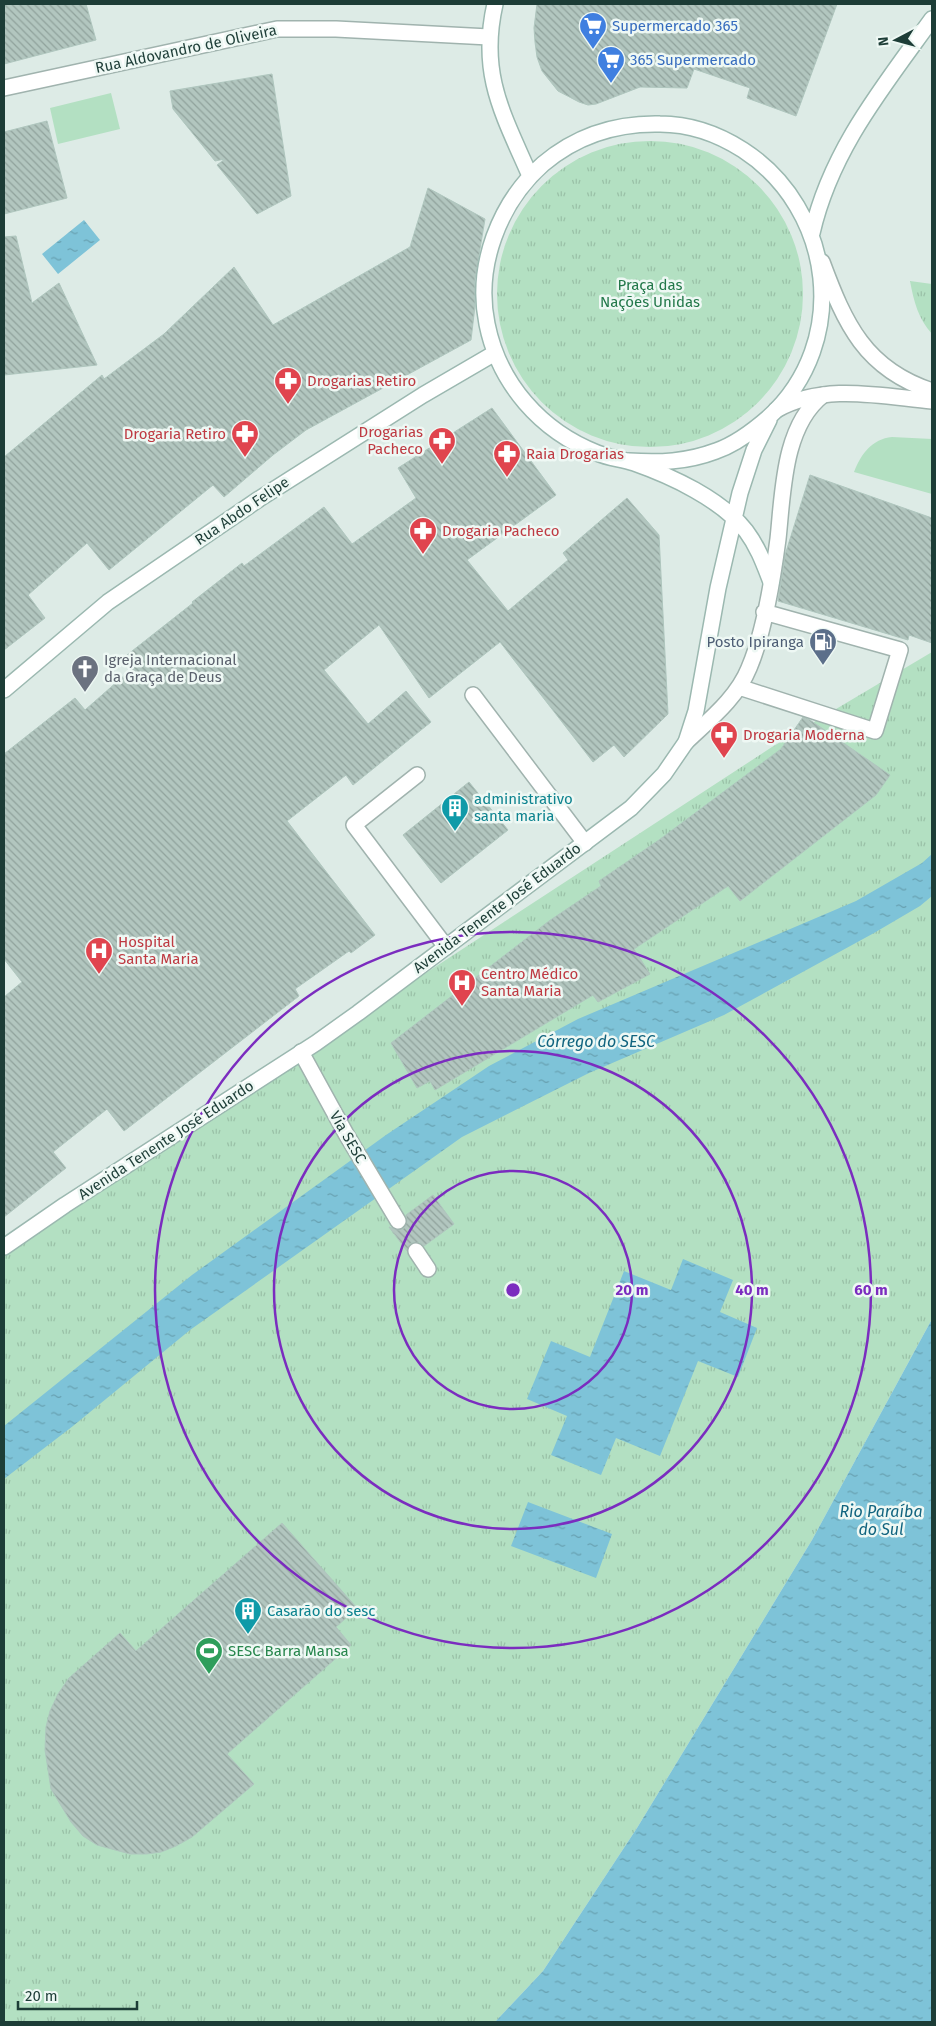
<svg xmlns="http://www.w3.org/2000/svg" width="936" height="2026" font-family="'Fira Sans',sans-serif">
<defs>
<pattern id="park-tufts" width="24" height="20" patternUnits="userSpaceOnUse" patternTransform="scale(1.25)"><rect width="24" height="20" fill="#b3e0c2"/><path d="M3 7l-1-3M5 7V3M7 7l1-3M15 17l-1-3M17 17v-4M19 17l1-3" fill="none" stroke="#9ac1a7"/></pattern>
<pattern id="water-ripples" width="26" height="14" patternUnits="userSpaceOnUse" patternTransform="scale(1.25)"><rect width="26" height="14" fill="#7ec3d8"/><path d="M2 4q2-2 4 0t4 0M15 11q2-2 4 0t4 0" fill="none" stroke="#67a0b0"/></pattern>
<pattern id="building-back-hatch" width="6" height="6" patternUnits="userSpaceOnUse" patternTransform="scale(1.25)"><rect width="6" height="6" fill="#b2c6bf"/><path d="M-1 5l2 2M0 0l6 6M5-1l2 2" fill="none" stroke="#90a29c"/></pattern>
</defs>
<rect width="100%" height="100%" fill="#ddebe6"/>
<path fill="#b3e0c2" d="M 111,93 L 120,129 L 58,144 L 50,108 Z
M 892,437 L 932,439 L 932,494 L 854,472 C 861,454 872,439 892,437 Z"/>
<path fill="url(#park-tufts)" d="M497 294a153 153 0 1 1 306 0a153 153 0 1 1-306 0Z
M 910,281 L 932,284 L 932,334 C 918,318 914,302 910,281 Z
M 932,652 L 932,1319 L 812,1540 L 637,1828 L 543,1971 L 495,2022 L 4,2022 L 4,1251 L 311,1048 L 772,747 Z"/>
<path fill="url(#water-ripples)" d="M 84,220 L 100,240 L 58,274 L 42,254 Z
M 932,854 L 932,896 L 920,906 L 874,933 L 724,1015 L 589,1073 L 462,1137 L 190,1330 L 73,1426 L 4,1479 L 4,1426 L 192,1275 L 386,1135 L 489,1066 L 578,1019 L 856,901 L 922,863 Z
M 683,1259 L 733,1280 L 720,1312 L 757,1328 L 738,1377 L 698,1361 L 660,1456 L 616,1438 L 601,1475 L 551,1455 L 567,1416 L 527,1399 L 551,1341 L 590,1357 L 624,1271 L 671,1290 Z
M 932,1319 L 932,2022 L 495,2022 L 543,1971 L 637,1828 L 812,1540 Z
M 528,1502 L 612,1534 L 596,1578 L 511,1546 Z"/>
<path fill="url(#building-back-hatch)" stroke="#afc6be" d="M 4,4 L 86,4 L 96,40 L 4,64 Z
M 537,4 L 837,4 L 796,116 L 747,98 L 750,88 L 694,69 L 687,88 L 640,87 L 596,104 L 588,105 L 579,102 L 558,91 L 542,71 L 537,57 L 535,42 L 534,28 Z
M 272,74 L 291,196 L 257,214 L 217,165 L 225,159 L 215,161 L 173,109 L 170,91 Z
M 47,121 L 67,198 L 4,214 L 4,132 Z
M 428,188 L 485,219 L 475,279 L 475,306 L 471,340 L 306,430 L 273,455 L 224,497 L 213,485 L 109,570 L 87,543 L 28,595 L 45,618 L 4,650 L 4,457 L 102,375 L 104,379 L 164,334 L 234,267 L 273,325 L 410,247 Z
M 16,236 L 32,303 L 59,283 L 97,365 L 4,375 L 4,237 Z
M 492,408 L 556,495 L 467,560 L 508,611 L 568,560 L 563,553 L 627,498 L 659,535 L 668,714 L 624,757 L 614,745 L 593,762 L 500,642 L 429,698 L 379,625 L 324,670 L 368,724 L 406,691 L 431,722 L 353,785 L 346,775 L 287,821 L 375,935 L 351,953 L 349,951 L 295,989 L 299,996 L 124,1131 L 107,1109 L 53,1152 L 66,1168 L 4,1217 L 4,997 L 22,982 L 4,959 L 4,754 L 75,698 L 85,710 L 135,666 L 127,655 L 193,603 L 192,602 L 242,563 L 244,566 L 324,507 L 352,544 L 416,498 L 398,468 Z
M 810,475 L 932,518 L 932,643 L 909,635 L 908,640 L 778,601 L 785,555 Z
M 803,717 L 810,720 L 890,775 L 876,795 L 740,901 L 728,886 L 634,949 L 650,974 L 598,1002 L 593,995 L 435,1090 L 430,1081 L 417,1088 L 391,1043 L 549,921 L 601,886 L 599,881 L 659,840 L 781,749 Z
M 469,782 L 508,830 L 441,883 L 403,835 Z
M 433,1195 L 454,1224 L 424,1246 L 420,1242 L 411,1243 L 407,1251 L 389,1227 L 398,1230 L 403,1229 L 407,1221 L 406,1215 Z
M 282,1523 L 357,1608 L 336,1627 L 351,1645 L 227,1754 L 254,1784 L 192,1837 L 176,1846 L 161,1852 L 146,1854 L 130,1854 L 97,1845 L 83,1836 L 71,1822 L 51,1789 L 45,1750 L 46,1727 L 50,1711 L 58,1694 L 69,1678 L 120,1633 L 136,1651 Z"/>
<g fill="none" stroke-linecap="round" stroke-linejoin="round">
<defs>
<path id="service" d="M 739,687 L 875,731 L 900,650 L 764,612
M 473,695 L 585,843
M 686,742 C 709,720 737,698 749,668 C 764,633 773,577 778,539 C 783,493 783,426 823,395
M 417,775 L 354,825 L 446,947
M 301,1052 L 346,1134 L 398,1221
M 416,1251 L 428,1269"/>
<path id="minor" d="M 4,88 L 277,29 L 336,29 L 489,37"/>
<path id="tertiary" d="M 822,262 C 845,324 865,369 932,391
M 776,410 C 825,383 879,396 932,401"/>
<path id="secondary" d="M 495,4 C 479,74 503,114 530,176
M 812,233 C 831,150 883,87 932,19
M 629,461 C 659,463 687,462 716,451 C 736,444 753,431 769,417 C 851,342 834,209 743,150 C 718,134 689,124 660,124 C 616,123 576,136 543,164 C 499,203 475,266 487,324 C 499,384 541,431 597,453 C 609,458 622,459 634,463 C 671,476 721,499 746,531 C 758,547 764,564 771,582
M 4,690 L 108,602 L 259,499 L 423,395 L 495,353
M 4,1247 L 65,1205 L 316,1043 L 358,1013 L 631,808 L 664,774 L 686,742 L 696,711 L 718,588 L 740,493 L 754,450 L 769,420"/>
</defs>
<use href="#service" stroke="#a0b3ae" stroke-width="18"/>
<use href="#minor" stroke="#a0b3ae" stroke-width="18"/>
<use href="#tertiary" stroke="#a0b3ae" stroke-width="18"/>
<use href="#secondary" stroke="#9bb8b0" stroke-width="18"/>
<use href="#service" stroke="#fff" stroke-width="15"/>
<use href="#minor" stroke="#fff" stroke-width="15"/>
<use href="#tertiary" stroke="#fff" stroke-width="15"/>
<use href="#secondary" stroke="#fff" stroke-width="15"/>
</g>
<g fill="none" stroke="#7b2cbf" stroke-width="2.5">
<circle cx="513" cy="1290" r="119"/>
<circle cx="513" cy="1290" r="239"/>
<circle cx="513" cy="1290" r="358"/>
</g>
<defs>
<symbol id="supermarket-pin" viewBox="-11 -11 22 30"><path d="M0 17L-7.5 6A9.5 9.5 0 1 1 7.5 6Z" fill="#3f7fe0" stroke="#eef8f4"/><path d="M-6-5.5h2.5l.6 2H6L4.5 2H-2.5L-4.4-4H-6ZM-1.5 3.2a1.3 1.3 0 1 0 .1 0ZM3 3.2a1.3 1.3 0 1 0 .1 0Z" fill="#fff"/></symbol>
<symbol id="pharmacy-pin" viewBox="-11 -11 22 30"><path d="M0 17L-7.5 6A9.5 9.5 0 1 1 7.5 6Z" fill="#e0444e" stroke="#eef8f4"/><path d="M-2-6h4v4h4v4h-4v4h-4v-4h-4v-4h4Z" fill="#fff"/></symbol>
<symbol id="fuel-pin" viewBox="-11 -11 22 30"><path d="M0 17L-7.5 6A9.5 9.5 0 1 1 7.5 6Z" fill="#5c6f8a" stroke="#eef8f4"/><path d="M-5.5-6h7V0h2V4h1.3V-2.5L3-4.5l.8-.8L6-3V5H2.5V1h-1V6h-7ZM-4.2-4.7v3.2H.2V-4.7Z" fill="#fff"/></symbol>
<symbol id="church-pin" viewBox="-11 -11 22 30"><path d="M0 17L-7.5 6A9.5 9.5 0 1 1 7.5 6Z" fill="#6b7280" stroke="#eef8f4"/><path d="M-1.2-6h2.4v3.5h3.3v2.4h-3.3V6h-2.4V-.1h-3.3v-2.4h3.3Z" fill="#fff"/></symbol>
<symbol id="building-pin" viewBox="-11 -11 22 30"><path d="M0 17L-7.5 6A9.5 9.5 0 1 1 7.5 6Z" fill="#0f9aa8" stroke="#eef8f4"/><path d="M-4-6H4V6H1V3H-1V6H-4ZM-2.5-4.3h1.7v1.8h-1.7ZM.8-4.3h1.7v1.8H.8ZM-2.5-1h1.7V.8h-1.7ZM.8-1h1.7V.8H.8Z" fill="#fff"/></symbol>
<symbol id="hospital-pin" viewBox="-11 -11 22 30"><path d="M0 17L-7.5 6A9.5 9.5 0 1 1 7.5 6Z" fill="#e0444e" stroke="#eef8f4"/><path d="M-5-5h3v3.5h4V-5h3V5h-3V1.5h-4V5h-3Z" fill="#fff"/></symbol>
<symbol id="stadium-pin" viewBox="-11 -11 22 30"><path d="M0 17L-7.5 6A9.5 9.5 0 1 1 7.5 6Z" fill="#2e9e5b" stroke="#eef8f4"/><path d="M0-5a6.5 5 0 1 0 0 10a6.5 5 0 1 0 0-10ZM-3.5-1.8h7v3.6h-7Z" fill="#fff"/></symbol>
</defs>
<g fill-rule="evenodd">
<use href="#supermarket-pin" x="577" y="10" width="32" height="43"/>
<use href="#supermarket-pin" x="595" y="44" width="32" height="43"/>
<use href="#pharmacy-pin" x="272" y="365" width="32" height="43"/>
<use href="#pharmacy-pin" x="229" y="418" width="32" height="43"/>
<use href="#pharmacy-pin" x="426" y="425" width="32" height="43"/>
<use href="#pharmacy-pin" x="491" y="438" width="32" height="43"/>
<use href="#pharmacy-pin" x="407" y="515" width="32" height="43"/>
<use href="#fuel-pin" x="807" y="626" width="32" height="43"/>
<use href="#church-pin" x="69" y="653" width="32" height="43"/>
<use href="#pharmacy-pin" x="708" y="719" width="32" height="43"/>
<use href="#building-pin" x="439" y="792" width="32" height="43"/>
<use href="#hospital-pin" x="83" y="935" width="32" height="43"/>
<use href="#hospital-pin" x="446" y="967" width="32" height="43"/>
<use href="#building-pin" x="232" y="1595" width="32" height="43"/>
<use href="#stadium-pin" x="193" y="1635" width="32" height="43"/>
</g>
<g text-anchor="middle" stroke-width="5" stroke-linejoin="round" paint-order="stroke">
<g font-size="15" fill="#366cbe" stroke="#eef8f4" text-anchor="start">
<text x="612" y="31">Supermercado 365</text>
<text x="630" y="65">365 Supermercado</text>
</g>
<g font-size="15" fill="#1d3d37" stroke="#eef8f4">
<text transform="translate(186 49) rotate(-12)" y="5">Rua Aldovandro de Oliveira</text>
<text transform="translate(242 511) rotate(-34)" y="5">Rua Abdo Felipe</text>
<text transform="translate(497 908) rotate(-37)" y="5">Avenida Tenente José Eduardo</text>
<text transform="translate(348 1137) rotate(60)" y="5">Via SESC</text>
<text transform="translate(166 1140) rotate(-33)" y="5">Avenida Tenente José Eduardo</text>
</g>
<g font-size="15" fill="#23784a" stroke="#eef8f4">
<text x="650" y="290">Praça das<tspan x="650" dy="17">Nações Unidas</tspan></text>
</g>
<g font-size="15" fill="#be3a42" stroke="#eef8f4" text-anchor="start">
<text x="307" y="386">Drogarias Retiro</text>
<text x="423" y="437" text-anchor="end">Drogarias<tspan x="423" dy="17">Pacheco</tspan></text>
<text x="226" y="439" text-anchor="end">Drogaria Retiro</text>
<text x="526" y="459">Raia Drogarias</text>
<text x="442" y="536">Drogaria Pacheco</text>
<text x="743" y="740">Drogaria Moderna</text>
<text x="118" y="947">Hospital<tspan x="118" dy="17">Santa Maria</tspan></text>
<text x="481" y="979">Centro Médico<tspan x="481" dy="17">Santa Maria</tspan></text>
</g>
<g font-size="15" fill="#4e5e75" stroke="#eef8f4" text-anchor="end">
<text x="804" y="647">Posto Ipiranga</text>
</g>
<g font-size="15" fill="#5b616d" stroke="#eef8f4" text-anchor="start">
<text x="104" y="665">Igreja Internacional<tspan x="104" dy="17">da Graça de Deus</tspan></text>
</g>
<g font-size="15" fill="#0d838f" stroke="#eef8f4" text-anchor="start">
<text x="474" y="804">administrativo<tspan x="474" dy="17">santa maria</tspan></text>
<text x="267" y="1616">Casarão do sesc</text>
</g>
<g font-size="15" fill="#27864d" stroke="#eef8f4" text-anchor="start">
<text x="228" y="1656">SESC Barra Mansa</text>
</g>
<g font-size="16" font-style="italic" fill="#11647f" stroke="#eef8f4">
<text x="596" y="1047">Córrego do SESC</text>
<text x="881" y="1517">Rio Paraíba<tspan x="881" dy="18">do Sul</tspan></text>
</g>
</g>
<circle cx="513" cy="1290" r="8" fill="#7b2cbf" stroke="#eef8f4" stroke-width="2.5"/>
<g font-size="15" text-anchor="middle" font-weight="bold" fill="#7b2cbf" stroke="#eef8f4" stroke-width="5" stroke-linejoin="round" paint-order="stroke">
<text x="632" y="1295">20 m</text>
<text x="752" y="1295">40 m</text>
<text x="871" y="1295">60 m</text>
</g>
<rect width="936" height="2026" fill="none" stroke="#1d3d37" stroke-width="10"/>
<g transform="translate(896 40) rotate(264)" stroke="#eef8f4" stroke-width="4" paint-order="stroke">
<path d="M0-4L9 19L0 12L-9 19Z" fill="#1d3d37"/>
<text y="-8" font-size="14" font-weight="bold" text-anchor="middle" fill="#1d3d37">N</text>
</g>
<path d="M18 2001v8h119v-8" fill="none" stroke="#1d3d37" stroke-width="2.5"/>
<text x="25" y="2001" font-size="15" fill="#1d3d37" stroke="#eef8f4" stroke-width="4" paint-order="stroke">20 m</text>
</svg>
